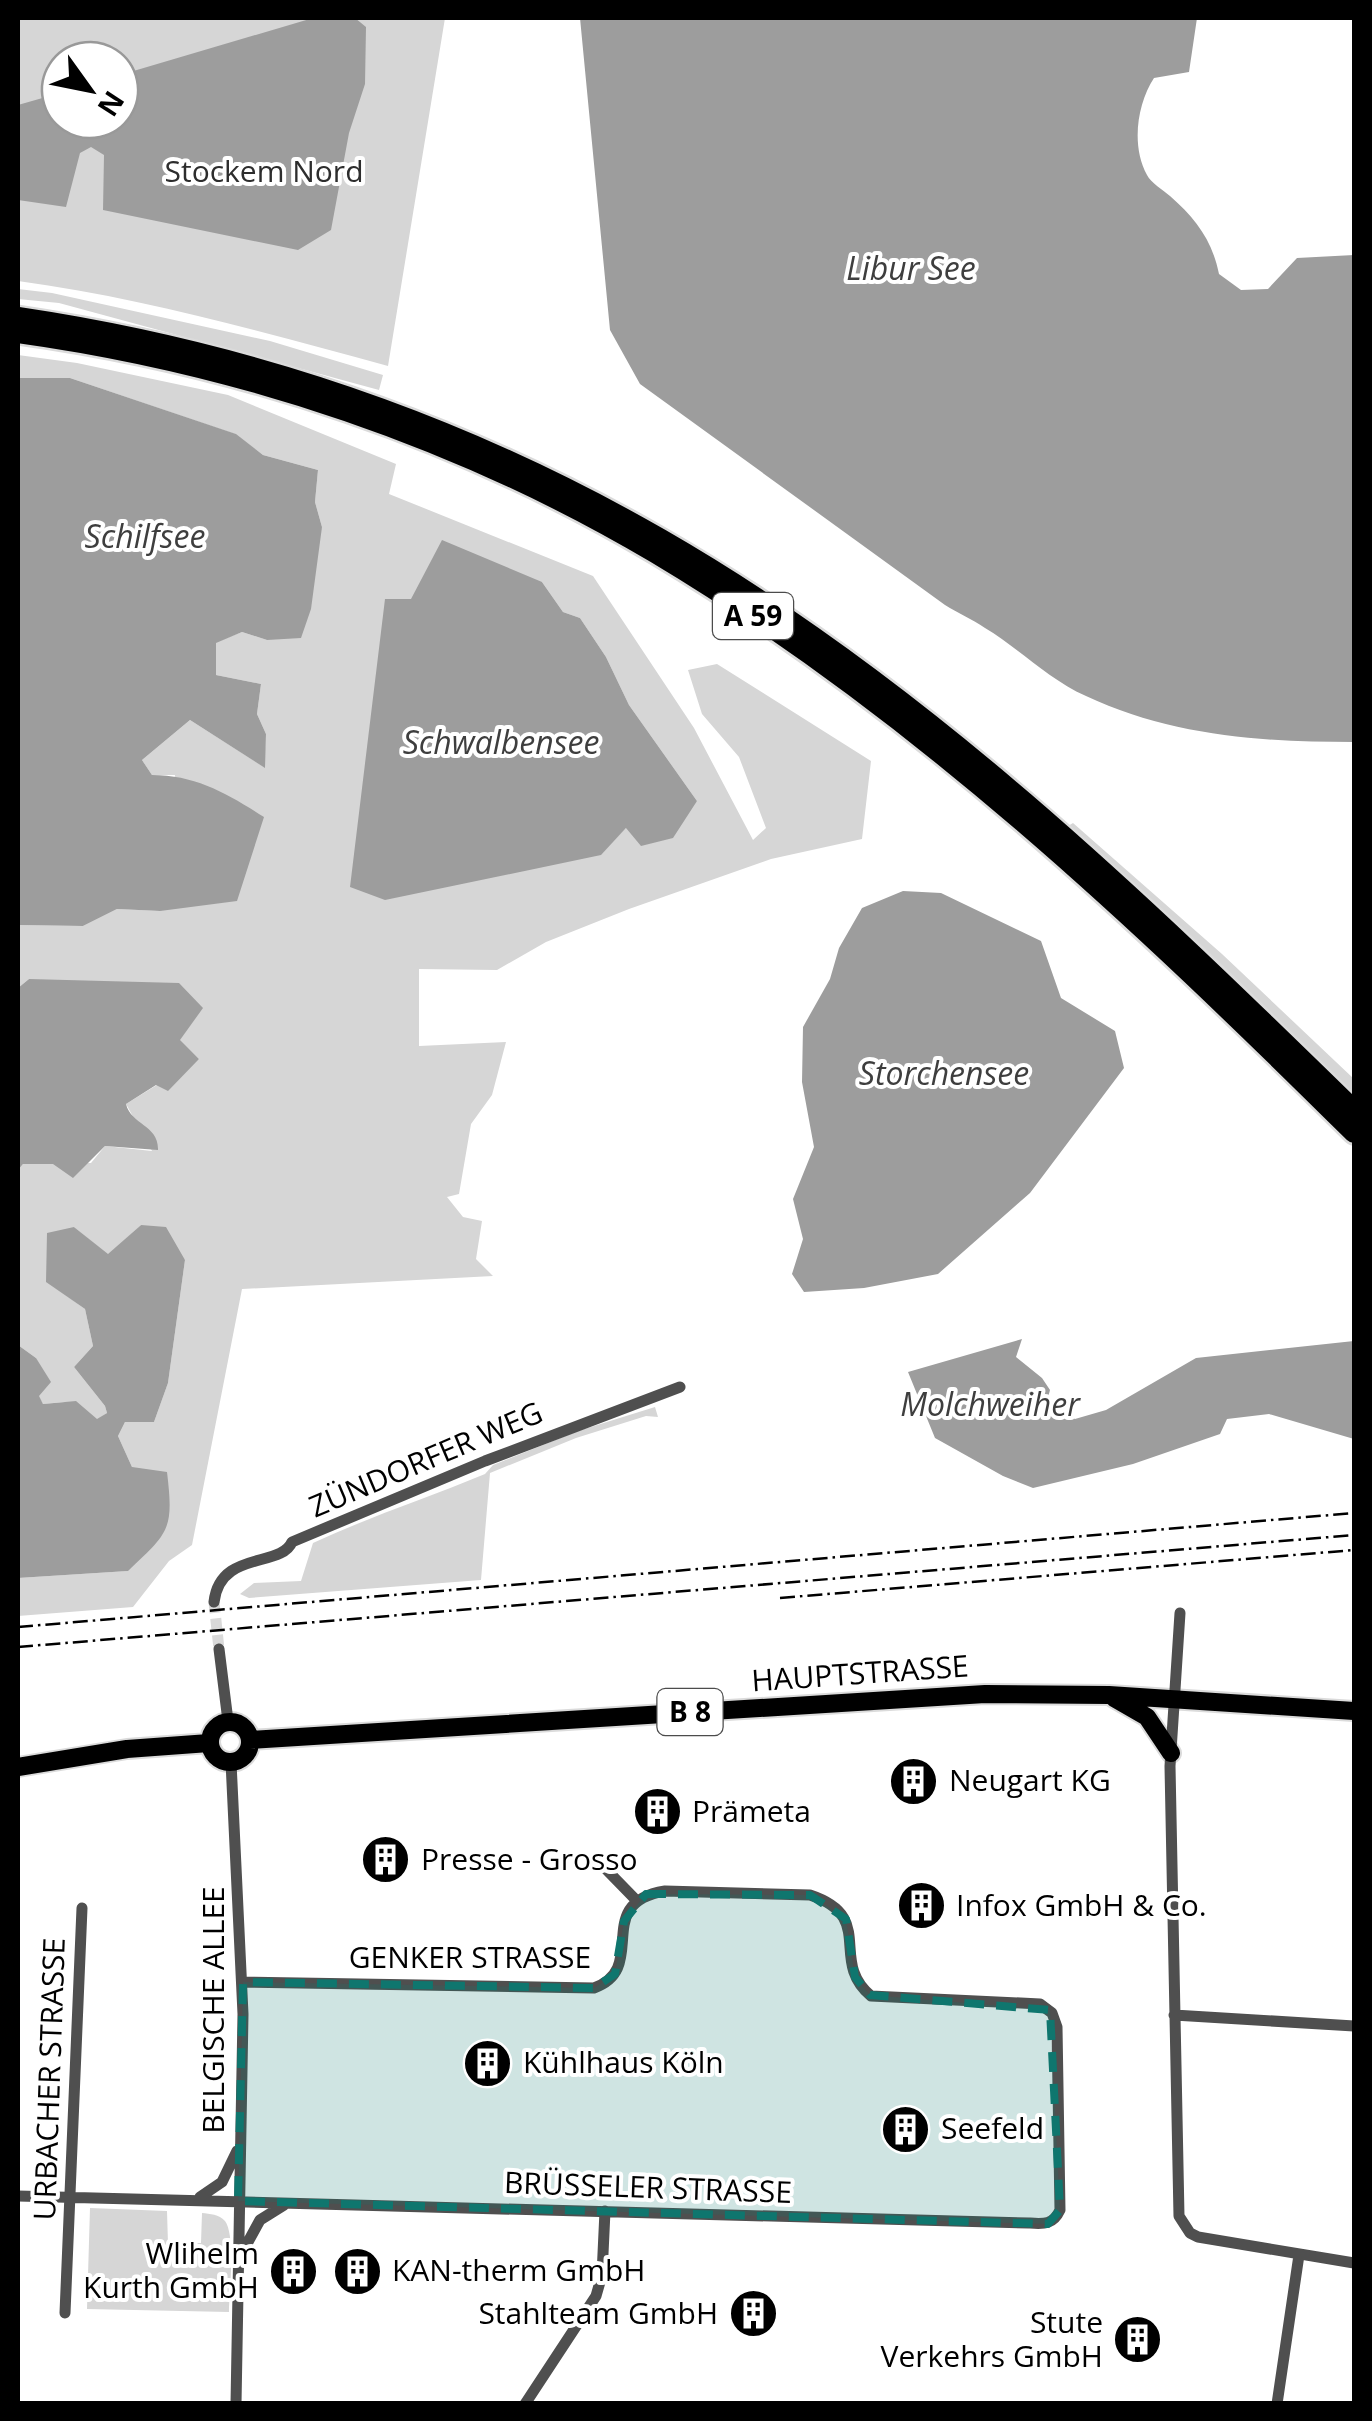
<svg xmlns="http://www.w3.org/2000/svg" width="1372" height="2421" font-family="'Open Sans',sans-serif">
<rect width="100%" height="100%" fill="#fff"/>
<path fill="#d6d6d6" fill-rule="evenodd" d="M 18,18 L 445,18 L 388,366 C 265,333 144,298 18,281 ZM 60,60 L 120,60 L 120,120 L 60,120 Z
M 18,289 L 52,293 L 270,341 L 383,375 L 379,390 L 59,303 L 18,299 Z
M 18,355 L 77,363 L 228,395 L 396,464 L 389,494 L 593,576 L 694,728 L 753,840 L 766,828 L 739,757 L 702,714 L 688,670 L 717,664 L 871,761 L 862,839 L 771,859 L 629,909 L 546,942 L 497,970 L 419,969 L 419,1046 L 506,1042 L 492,1095 L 471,1124 L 459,1194 L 447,1197 L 463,1217 L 482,1221 L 476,1259 L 493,1276 L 242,1289 L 192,1545 L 169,1561 L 133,1607 L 18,1616 L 18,1578 L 128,1571 L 132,1467 L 118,1436 L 125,1422 L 154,1422 L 168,1383 L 185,1260 L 141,1225 L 108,1255 L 74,1227 L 46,1281 L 85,1309 L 93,1346 L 74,1367 L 105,1406 L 107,1413 L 97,1420 L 64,1402 L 43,1404 L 38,1396 L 41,1392 L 36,1358 L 18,1345 L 18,1170 L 23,1164 L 91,1163 L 105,1146 L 152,1151 L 126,1104 L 199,1059 L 179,1040 L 29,979 L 18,988 L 18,925 L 83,926 L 117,909 L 160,911 L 175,775 L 152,775 L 142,760 L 190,720 L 264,767 L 266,734 L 257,714 L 261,684 L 216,675 L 216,642 L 242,632 L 267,640 L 322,527 L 315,502 L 318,470 L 263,455 L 235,434 L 70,378 L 18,378 ZM 542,582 L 563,612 L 580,618 L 606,657 L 629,705 L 697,801 L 626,828 L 600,855 L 385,599 L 411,600 Z
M 1073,823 L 1222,954 L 1354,1079 L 1354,1096 L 1213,957 L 1068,826 Z
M 655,1407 L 658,1417 L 646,1416 L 576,1438 L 490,1473 L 481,1580 L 249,1598 L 240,1594 L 254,1583 L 301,1581 L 313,1543 C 369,1517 427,1498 485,1474 L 493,1465 L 578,1431 Z
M 90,2208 L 167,2211 L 168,2244 L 201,2243 L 202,2213 C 210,2214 219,2214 225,2221 C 236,2236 229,2292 229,2312 L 87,2309 Z"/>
<path fill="#9d9d9d" d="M 313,18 L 355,18 L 366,27 L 365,84 L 349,133 L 331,230 L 298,250 L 103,210 L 104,155 L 91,147 L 80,153 L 66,207 L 18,200 L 18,105 L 60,93 L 60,120 L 120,120 L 120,75 Z
M 580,18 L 1197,18 L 1189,72 L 1154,78 C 1137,104 1131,146 1147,175 C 1151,183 1163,190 1170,196 C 1196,219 1212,240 1219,274 L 1241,290 L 1268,289 L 1297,258 L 1354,255 L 1354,742 C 1262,742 1171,736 1086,696 C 1048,679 1020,649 985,628 C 972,619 958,613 945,605 L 640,384 L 610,330 Z
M 18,378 L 70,378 L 236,434 L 263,455 L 318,470 L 315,502 L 322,527 L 311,609 L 301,638 L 267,640 L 242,632 L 216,643 L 216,675 L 261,684 L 257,714 L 266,734 L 265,768 L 190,720 L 142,760 L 152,775 C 196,775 228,794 264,817 L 237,901 L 160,911 L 117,909 L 83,926 L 18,925 Z
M 442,540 L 542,582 L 563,612 L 580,618 L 606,657 L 629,705 L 697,801 L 673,838 L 641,846 L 626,828 L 601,855 L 385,900 L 350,887 L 385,599 L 411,599 Z
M 903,891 L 941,893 L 1041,941 L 1061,998 L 1115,1031 L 1124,1068 L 1030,1193 L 938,1274 L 864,1288 L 804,1292 L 792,1274 L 803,1239 L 793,1199 L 814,1147 L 802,1082 L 803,1027 L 830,979 L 839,948 L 862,908 Z
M 29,979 L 179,983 L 203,1008 L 180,1040 L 199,1059 L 168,1091 L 156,1085 L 126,1104 C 131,1125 159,1125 158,1150 L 105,1146 L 73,1178 L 53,1164 L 23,1164 L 18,1170 L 18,988 Z
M 141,1225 L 166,1227 L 185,1260 L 168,1383 L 154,1422 L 125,1422 L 118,1436 L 132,1467 L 167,1472 C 174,1530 169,1532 128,1571 L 18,1578 L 18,1345 L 36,1358 L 51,1382 L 39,1396 L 43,1404 L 76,1401 L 97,1419 L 107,1413 L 105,1406 L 74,1367 L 93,1346 L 85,1309 L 46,1282 L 47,1233 L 74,1227 L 108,1254 Z
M 1022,1339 L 1016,1357 L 1042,1378 L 1050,1390 L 1046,1405 L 1075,1419 L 1106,1410 L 1196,1358 L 1354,1341 L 1354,1439 L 1269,1414 L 1227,1419 L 1220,1434 L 1133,1464 L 1033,1488 L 1003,1476 L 935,1438 L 908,1372 Z"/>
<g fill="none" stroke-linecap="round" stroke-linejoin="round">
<path stroke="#d9d9d9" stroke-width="11" stroke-dasharray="11 5.5" stroke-linecap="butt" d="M 214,1602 L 219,1649"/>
<defs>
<path id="primary" d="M 1114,1698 L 1147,1717 L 1171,1753
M210 1742a20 20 0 1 1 40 0a20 20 0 1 1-40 0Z
M 250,1740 L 985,1694 L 1109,1695 L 1354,1711
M 18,1767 L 127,1749 L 209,1743"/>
<path id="highway" d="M 18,317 C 247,351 460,423 661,539 C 922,689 1140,901 1354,1110
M 18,333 C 241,364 461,438 655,553 C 918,710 1139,920 1354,1133"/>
</defs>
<use href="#primary" stroke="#dbdbdb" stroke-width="22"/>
<use href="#highway" stroke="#dbdbdb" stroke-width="25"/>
<path stroke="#4f4f4f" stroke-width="11" d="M 214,1602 C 220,1550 281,1568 292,1542 L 485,1461 L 680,1387
M 1180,1613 L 1170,1766 L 1179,2216 L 1190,2233 L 1198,2237 L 1354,2263
M 219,1649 L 228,1721
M 231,1762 L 243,2014 L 236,2404
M 596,1859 L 636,1900
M 1174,2015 L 1354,2026
M 18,2196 L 1029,2223 C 1044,2224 1053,2225 1060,2210 L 1057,2027 L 1052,2013 L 1040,2004 L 871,1996 C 828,1960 877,1917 810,1895 L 665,1891 C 591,1903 650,1968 594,1988 L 243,1982
M 200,2197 L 222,2182 L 237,2151
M 242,2253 L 260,2220 L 284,2205
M 65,2313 L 82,1908
M 525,2404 L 596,2296 L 602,2275 L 605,2211
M 1277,2404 L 1299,2255"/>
<use href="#primary" stroke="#000" stroke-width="18"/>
<use href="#highway" stroke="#000" stroke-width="20"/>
<path stroke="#000" stroke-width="2.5" stroke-dasharray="15 5 2.5 5" stroke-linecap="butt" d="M 780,1598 L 1354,1550
M 18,1627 L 1354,1513
M 18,1647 L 1354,1535"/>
</g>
<path fill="#0f766e" fill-opacity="0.2" stroke="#0f766e" stroke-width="8" stroke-dasharray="20 12" stroke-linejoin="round" d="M 646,1894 L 810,1895 L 846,1919 L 855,1977 L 870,1995 L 1050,2010 L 1060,2210 L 1048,2224 L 238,2201 L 243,1982 L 594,1988 L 615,1974 L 624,1921 Z"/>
<defs>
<symbol id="building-disc" viewBox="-11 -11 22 22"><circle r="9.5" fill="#000" stroke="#fff"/><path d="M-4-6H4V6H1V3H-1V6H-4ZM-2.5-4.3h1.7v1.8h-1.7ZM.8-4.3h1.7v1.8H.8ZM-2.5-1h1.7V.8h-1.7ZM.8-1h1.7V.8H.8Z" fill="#fff"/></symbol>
</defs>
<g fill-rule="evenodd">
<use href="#building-disc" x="886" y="1754" width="55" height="55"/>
<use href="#building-disc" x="630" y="1784" width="55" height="55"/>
<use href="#building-disc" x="358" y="1832" width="55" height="55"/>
<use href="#building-disc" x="894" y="1878" width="55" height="55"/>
<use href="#building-disc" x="460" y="2036" width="55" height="55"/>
<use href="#building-disc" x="878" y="2102" width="55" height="55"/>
<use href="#building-disc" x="266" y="2244" width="55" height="55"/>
<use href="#building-disc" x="330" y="2244" width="55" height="55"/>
<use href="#building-disc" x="726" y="2286" width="55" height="55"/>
<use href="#building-disc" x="1110" y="2312" width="55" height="55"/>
</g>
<g text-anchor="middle" stroke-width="8" stroke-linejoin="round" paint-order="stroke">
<g fill="#fff" stroke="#4c4c4c" stroke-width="2.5">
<rect x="713" y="593" width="80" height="46" rx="8"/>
<rect x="657.5" y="1689" width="65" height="46" rx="8"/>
</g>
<g font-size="28" font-weight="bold" fill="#000">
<text x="753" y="626">A 59</text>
<text x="690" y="1722">B 8</text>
</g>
<g font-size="30" fill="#2d2d2d" stroke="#fff">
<text x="264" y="182">Stockem Nord</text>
</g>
<g font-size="30" fill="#000" stroke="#fff">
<text transform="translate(426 1460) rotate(-23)" y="10">ZÜNDORFER WEG</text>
<text transform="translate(860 1674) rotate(-4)" y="10">HAUPTSTRASSE</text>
<text x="470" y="1968">GENKER STRASSE</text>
<text transform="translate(214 2010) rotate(-90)" y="10">BELGISCHE ALLEE</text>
<text transform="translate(50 2079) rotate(-88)" y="10">URBACHER STRASSE</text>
<text transform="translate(648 2188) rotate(2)" y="10">BRÜSSELER STRASSE</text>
</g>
<g font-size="30" fill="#000" stroke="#fff" text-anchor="start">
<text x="949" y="1791">Neugart KG</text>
<text x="692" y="1822">Prämeta</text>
<text x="421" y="1870">Presse - Grosso</text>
<text x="956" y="1916">Infox GmbH &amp; Co.</text>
<text x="523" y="2073">Kühlhaus Köln</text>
<text x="941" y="2139">Seefeld</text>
<text x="259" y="2264" text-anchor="end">Wlihelm<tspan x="259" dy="34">Kurth GmbH</tspan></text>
<text x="392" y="2281">KAN-therm GmbH</text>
<text x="718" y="2324" text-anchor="end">Stahlteam GmbH</text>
<text x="1103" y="2333" text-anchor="end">Stute<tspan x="1103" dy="34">Verkehrs GmbH</tspan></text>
</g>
<g font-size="32" font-style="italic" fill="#3e3e3e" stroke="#fff">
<text x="911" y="280">Libur See</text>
<text x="145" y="548">Schilfsee</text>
<text x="501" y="754">Schwalbensee</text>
<text x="944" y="1085">Storchensee</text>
<text x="990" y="1416">Molchweiher</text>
</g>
</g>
<rect width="1372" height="2421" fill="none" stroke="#000000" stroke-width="40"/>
<g transform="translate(90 90) rotate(123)"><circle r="48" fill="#ffffff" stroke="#999999" stroke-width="2.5"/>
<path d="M0-8L18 38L0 25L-18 38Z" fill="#000000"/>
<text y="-15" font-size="28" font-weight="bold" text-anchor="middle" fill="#000000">N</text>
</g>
</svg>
